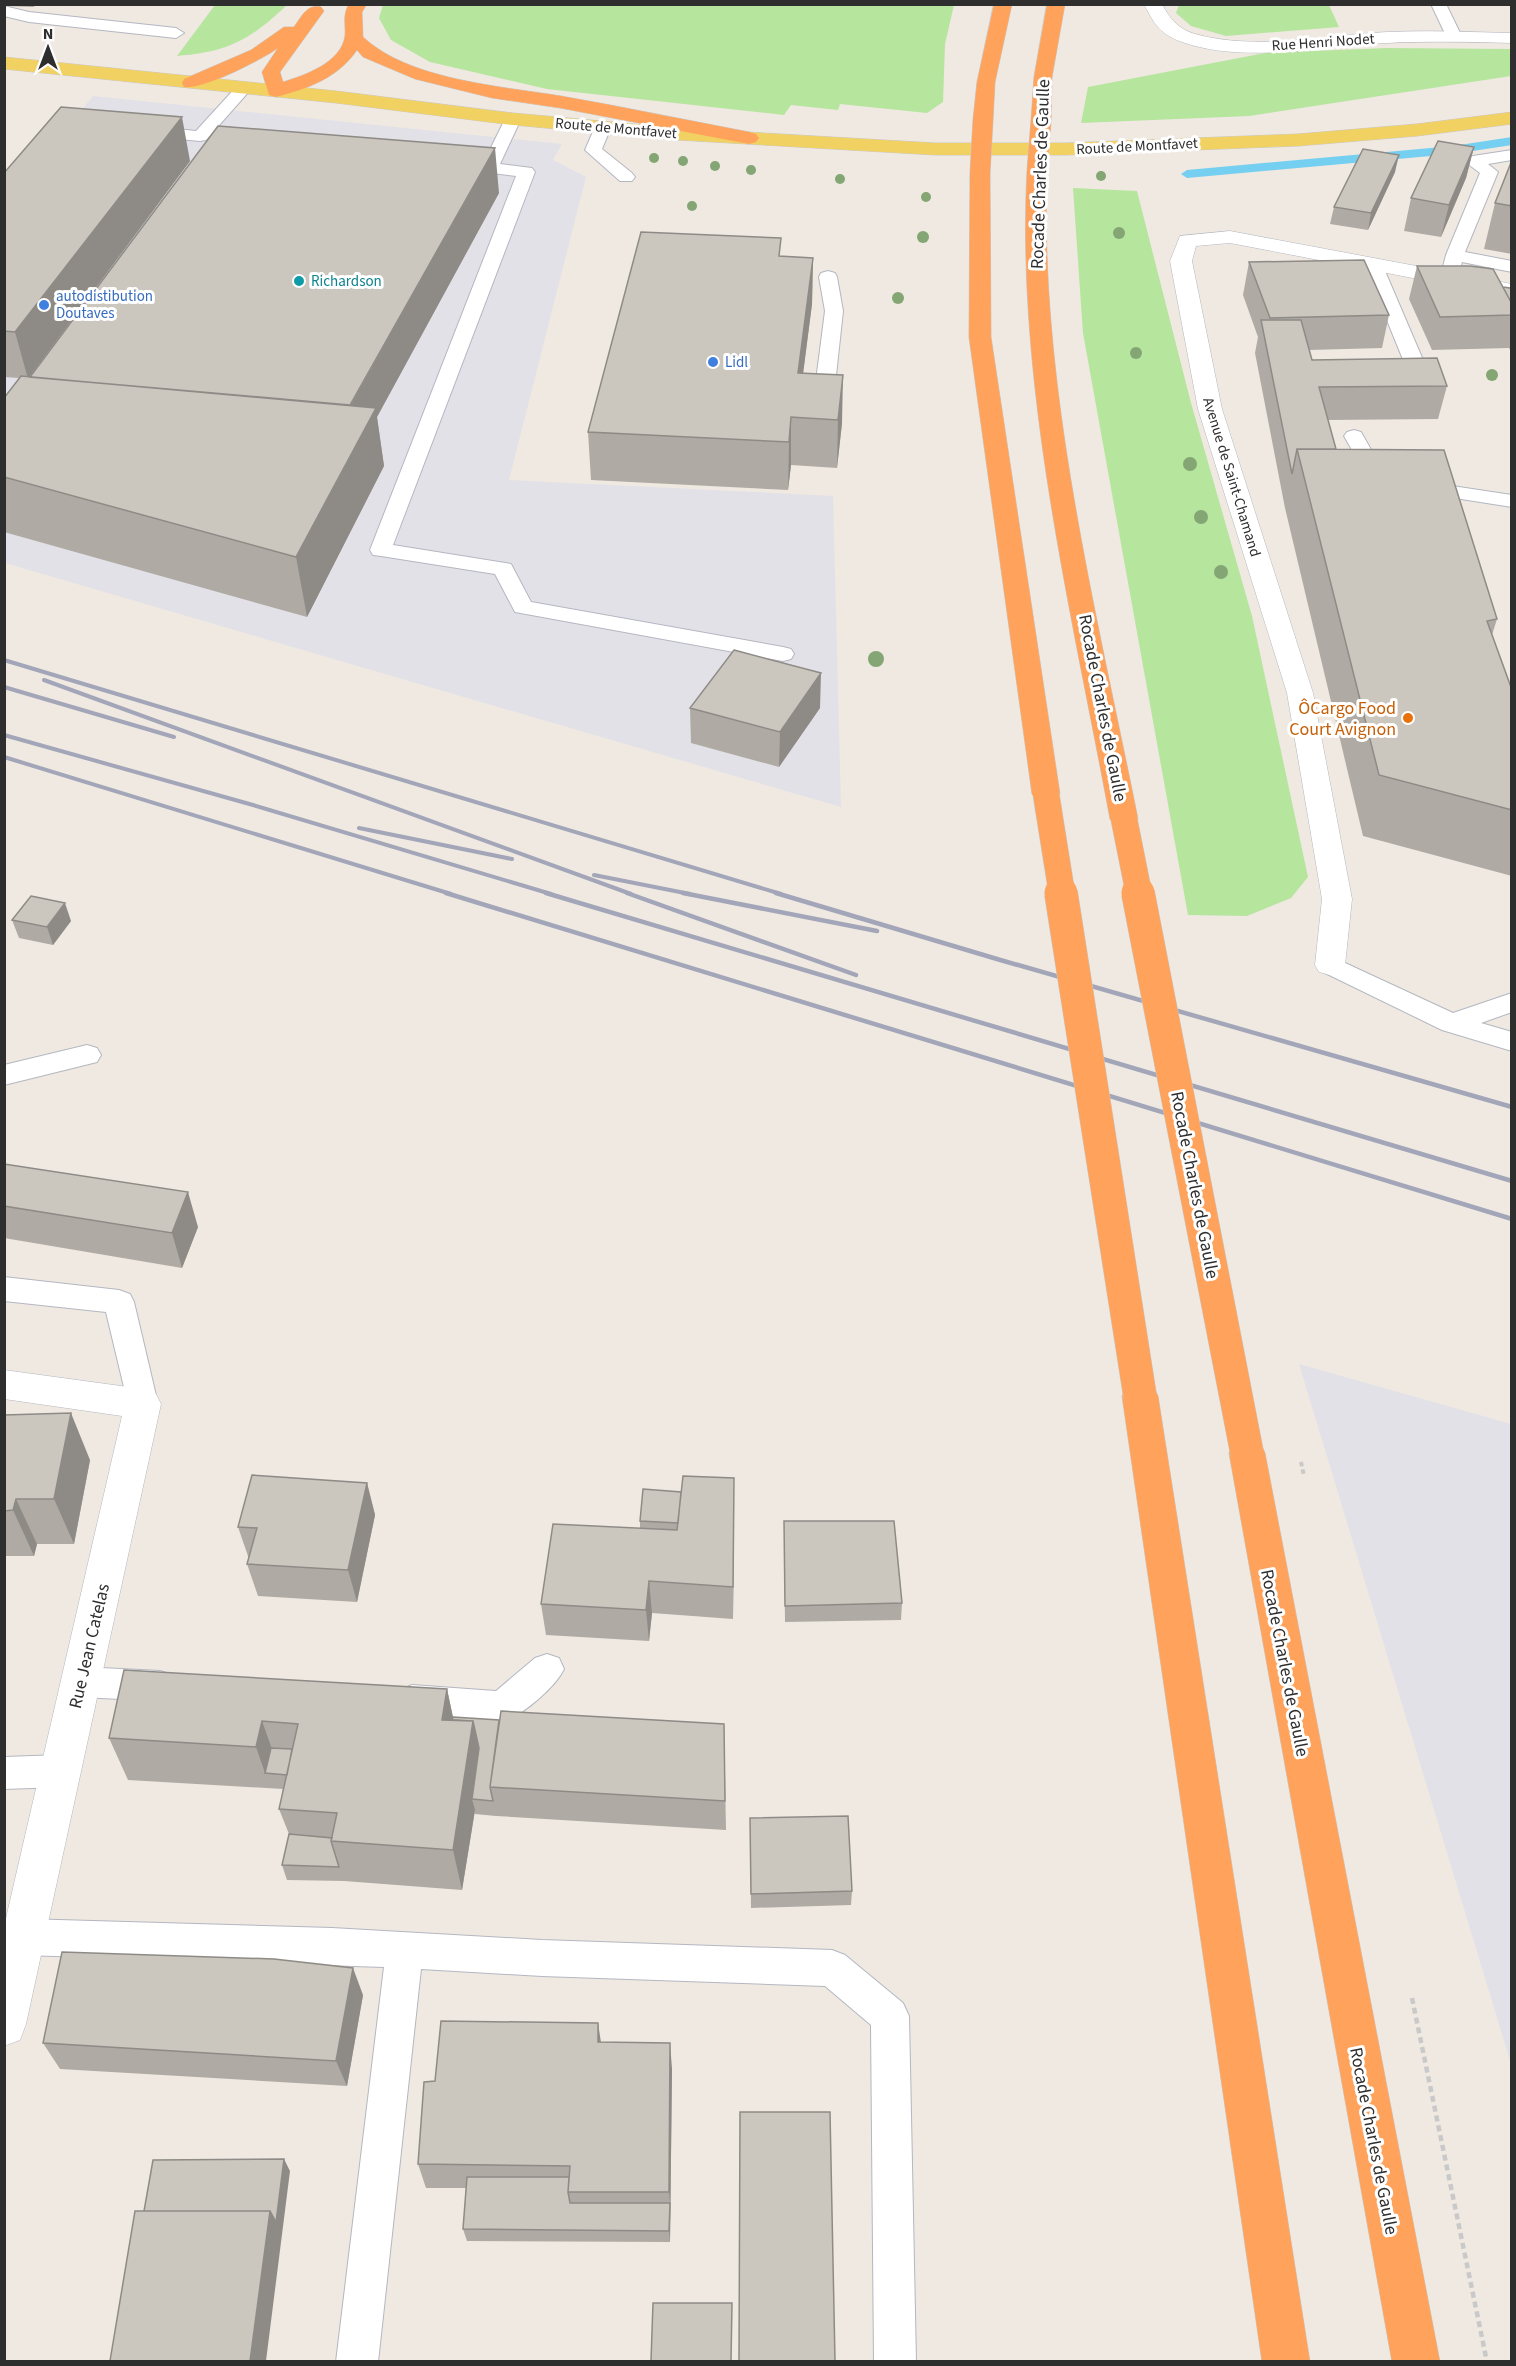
<svg xmlns="http://www.w3.org/2000/svg" width="1516" height="2366" font-family="'Source Sans 3',sans-serif">
<rect width="100%" height="100%" fill="#efe9e1"/>
<path fill="#e3e1e8" d="M 93,96 L 562,144 L 553,160 L 586,177 L 509,480 L 833,496 L 841,807 L 5,563 L 5,203 Z
M 1299,1364 L 1511,1424 L 1511,2064 Z"/>
<path fill="#b6e59e" d="M 215,5 L 215,4 L 287,5 C 250,40 228,52 177,56 Z
M 383,5 L 954,4 L 954,5 L 945,44 L 943,102 L 927,113 L 840,104 L 838,110 L 791,105 L 784,115 L 547,89 L 430,62 L 391,40 L 379,18 Z
M 1179,5 L 1329,5 L 1339,27 L 1226,36 L 1191,26 L 1176,13 Z
M 1387,48 L 1511,49 L 1511,76 L 1249,116 L 1081,123 L 1088,87 L 1265,53 Z
M 1073,188 L 1137,191 L 1191,403 L 1252,616 L 1308,877 L 1291,898 L 1247,916 L 1188,915 L 1083,333 Z"/>
<g fill="none" stroke-linecap="round" stroke-linejoin="round">
<path fill="#75cff0" fill-rule="evenodd" d="M 1512,137 L 1512,145 L 1453,154 L 1187,178 L 1181,174 L 1187,170 L 1453,146 Z"/>
<defs>
<path id="lane" d="M 1431,4 L 1446,4 L 1462,37 L 1460,40 L 1448,40 Z
M 4,6 L 29,12 L 176,28 L 184,33 L 176,38 L 29,22 L 4,16 Z
M 244,83 L 252,88 L 206,140 L 200,141 L 148,136 L 140,131 L 148,126 L 196,131 L 238,85 Z
M 513,114 L 521,119 L 500,164 L 532,168 L 535,172 L 393,545 L 511,564 L 531,602 L 783,647 L 791,649 L 794,654 L 791,659 L 783,661 L 515,612 L 495,574 L 381,556 L 373,555 L 370,550 L 516,176 L 484,172 L 481,168 L 505,119 Z
M 603,122 L 611,127 L 602,149 L 632,173 L 635,177 L 632,181 L 620,181 L 585,150 L 595,127 Z
M 1512,150 L 1512,160 L 1488,164 L 1498,172 L 1465,252 L 1512,261 L 1512,272 L 1462,262 L 1456,282 L 1442,282 L 1440,278 L 1446,255 L 1480,173 L 1464,161 L 1467,157 L 1473,156 Z
M 1373,259 L 1379,260 L 1382,264 L 1426,367 L 1423,371 L 1386,374 L 1379,372 L 1376,368 L 1379,364 L 1404,362 L 1364,264 L 1367,260 Z
M 828,271 L 835,273 L 837,277 L 843,311 L 832,412 L 829,416 L 815,416 L 812,412 L 825,311 L 819,277 L 821,273 Z
M 1354,430 L 1361,432 L 1386,476 L 1512,495 L 1512,507 L 1372,485 L 1344,436 L 1347,432 Z
M 1330,956 L 1453,1013 L 1512,993 L 1512,1012 L 1481,1023 L 1512,1032 L 1512,1051 L 1442,1030 L 1321,971 L 1317,965 L 1321,959 Z
M 87,1045 L 97,1048 L 101,1055 L 97,1062 L 4,1085 L 4,1065 Z
M 4,1277 L 119,1290 L 130,1294 L 134,1302 L 158,1404 L 154,1413 L 143,1417 L 132,1413 L 128,1404 L 106,1312 L 4,1301 Z
M 547,1654 L 559,1658 L 564,1669 C 555,1688 522,1715 502,1723 L 412,1717 L 400,1712 L 395,1701 L 400,1690 L 412,1685 L 496,1691 L 535,1658 Z
M 81,1667 L 160,1671 L 172,1675 L 177,1686 L 172,1697 L 160,1701 L 81,1697 L 69,1693 L 64,1682 L 69,1671 Z
M 61,1755 L 73,1760 L 79,1771 L 73,1782 L 61,1787 L 4,1789 L 4,1757 Z
M 24,1919 L 332,1928 L 542,1940 L 832,1950 L 845,1955 L 903,2003 L 909,2016 L 916,2362 L 874,2362 L 871,2025 L 825,1986 L 542,1976 L 421,1969 L 378,2362 L 336,2362 L 384,1967 L 24,1955 L 11,1950 L 6,1937 L 11,1924 Z"/>
<path id="street" d="M 1144,4 L 1162,4 C 1170,19 1178,29 1195,34 C 1256,51 1325,35 1387,32 C 1429,30 1470,32 1512,33 L 1512,43 C 1470,42 1429,41 1387,43 C 1323,46 1244,64 1182,42 C 1160,34 1154,24 1144,4 Z
M 1230,231 L 1512,284 L 1512,297 L 1230,243 L 1196,246 L 1192,261 L 1222,409 L 1313,693 L 1352,899 L 1345,965 L 1341,972 L 1330,975 L 1319,972 L 1315,965 L 1322,899 L 1287,693 L 1198,409 L 1170,261 L 1180,236 Z
M 4,1370 L 143,1389 L 156,1394 L 161,1404 L 26,2024 L 20,2040 L 4,2046 L 4,1927 L 122,1416 L 4,1399 Z"/>
<path id="primary" d="M 4,57 L 336,91 L 513,113 L 678,128 L 935,143 L 1066,143 L 1298,134 L 1417,124 L 1512,112 L 1512,124 L 1417,136 L 1298,146 L 1066,155 L 935,155 L 678,140 L 513,125 L 336,103 L 4,69 Z"/>
<path id="highway" d="M 349,4 L 367,4 L 362,12 L 363,37 C 409,80 500,86 561,96 C 624,107 686,120 749,132 L 756,134 L 759,138 L 756,142 L 749,144 L 560,108 L 492,98 L 415,79 L 363,57 L 357,50 C 338,78 307,89 276,97 L 269,95 L 262,72 L 278,48 C 263,59 201,91 184,87 L 182,83 L 184,79 L 251,50 L 284,27 L 294,27 C 302,16 307,4 321,7 L 324,11 L 280,72 L 283,82 C 305,75 341,63 345,36 C 346,24 342,16 349,4 Z
M 994,4 L 1012,4 L 995,82 L 993,120 L 990,124 L 976,124 L 973,120 L 977,82 Z
M 1047,4 L 1065,4 L 1052,77 L 1051,121 L 1048,125 L 1034,125 L 1031,121 L 1034,77 Z
M 1037,165 L 1044,167 L 1047,171 C 1039,386 1096,609 1138,819 L 1134,825 L 1124,828 L 1114,825 L 1110,819 C 1071,608 1016,386 1027,171 L 1030,167 Z
M 980,167 L 987,169 L 990,173 L 991,337 L 1060,794 L 1056,800 L 1046,803 L 1036,800 L 1032,794 L 969,337 L 970,173 L 973,169 Z
M 1140,1381 L 1153,1386 L 1158,1396 L 1310,2362 L 1262,2362 L 1122,1396 L 1127,1386 Z
M 1247,1438 L 1260,1442 L 1265,1453 L 1440,2362 L 1392,2362 L 1229,1453 L 1234,1442 Z"/>
</defs>
<use href="#lane" stroke="#b4b7c1" stroke-width="2"/>
<use href="#street" stroke="#b4b7c1" stroke-width="1"/>
<use href="#primary" stroke="#c9c9c9" stroke-width="1"/>
<use href="#highway" stroke="#c9c9c9" stroke-width="1"/>
<path stroke="#c9c9c9" stroke-width="4.5" stroke-dasharray="6 4" stroke-linecap="butt" d="M 1412,1998 L 1487,2362"/>
<use href="#lane" fill="#fff" fill-rule="evenodd"/>
<use href="#street" fill="#fff" fill-rule="evenodd"/>
<use href="#primary" fill="#f2d163" fill-rule="evenodd"/>
<use href="#highway" fill="#ffa35c" fill-rule="evenodd"/>
<path stroke="#a3a6b8" stroke-width="4" d="M 4,660 L 781,894
M 44,680 L 631,894
M 4,687 L 174,737
M 4,735 L 253,805 L 551,894
M 4,757 L 451,894
M 359,828 L 512,859
M 594,875 L 690,894"/>
<path stroke="#a3a6b8" stroke-width="4.5" d="M 446,893 L 1512,1219
M 546,893 L 1512,1181
M 627,893 L 856,975
M 683,893 L 877,931
M 776,893 L 997,959 L 1512,1107"/>
<defs>
<path id="highway-bridge-far2" d="M 1037,171 L 1041,121
M 980,173 L 983,120"/>
<path id="highway-bridge-far1" d="M 1046,794 L 1062,894
M 1124,819 L 1139,894"/>
<path id="highway-bridge" d="M 1061,893 L 1140,1396
M 1138,893 L 1247,1453"/>
</defs>
<use href="#highway-bridge-far2" stroke="#c9c9c9" stroke-width="21" stroke-linecap="butt"/>
<use href="#highway-bridge-far1" stroke="#c9c9c9" stroke-width="27" stroke-linecap="butt"/>
<use href="#highway-bridge" stroke="#c9c9c9" stroke-width="34" stroke-linecap="butt"/>
<path stroke="#c9c9c9" stroke-width="4" stroke-dasharray="4.5 3" stroke-linecap="butt" d="M 1301,1462 L 1304,1476"/>
<use href="#highway-bridge-far2" stroke="#ffa35c" stroke-width="20"/>
<use href="#highway-bridge-far1" stroke="#ffa35c" stroke-width="26"/>
<use href="#highway-bridge" stroke="#ffa35c" stroke-width="33"/>
</g>
<g fill="#84a574">
<circle cx="654" cy="158" r="5"/>
<circle cx="683" cy="161" r="5"/>
<circle cx="715" cy="166" r="5"/>
<circle cx="751" cy="170" r="5"/>
<circle cx="1101" cy="176" r="5"/>
<circle cx="840" cy="179" r="5"/>
<circle cx="926" cy="197" r="5"/>
<circle cx="692" cy="206" r="5"/>
<circle cx="1119" cy="233" r="6"/>
<circle cx="923" cy="237" r="6"/>
<circle cx="898" cy="298" r="6"/>
<circle cx="1136" cy="353" r="6"/>
<circle cx="1492" cy="375" r="6"/>
<circle cx="1190" cy="464" r="7"/>
<circle cx="1201" cy="517" r="7"/>
<circle cx="1221" cy="572" r="7"/>
<circle cx="876" cy="659" r="8"/>
</g>
<path fill="#afaba4" d="M 4,4 L 35,4 L 34,7 L 5,6 Z
M 129,4 L 191,4 L 190,5 Z
M 1474,147 L 1466,178 L 1441,237 L 1404,231 L 1411,198 Z
M 1512,160 L 1512,254 L 1484,249 L 1495,203 Z
M 190,161 L 29,377 L 499,193 L 377,417 L 384,466 L 307,617 L 4,532 L 4,398 L 19,378 L 4,377 L 4,173 Z
M 1395,172 L 1368,230 L 1330,224 L 1334,207 Z
M 781,256 L 813,258 L 812,304 L 803,373 L 842,423 L 837,468 L 791,465 L 788,490 L 591,480 L 588,432 Z
M 1249,262 L 1389,315 L 1382,348 L 1309,350 L 1312,360 L 1447,386 L 1438,419 L 1328,420 L 1336,449 L 1497,619 L 1492,635 L 1512,690 L 1512,876 L 1363,836 L 1285,508 L 1255,353 L 1258,337 L 1243,295 Z
M 1417,266 L 1503,287 L 1512,291 L 1512,354 L 1509,348 L 1432,350 L 1409,299 Z
M 690,708 L 820,708 L 779,767 L 691,743 Z
M 12,920 L 71,921 L 53,945 L 19,938 Z
M 4,1164 L 198,1227 L 182,1268 L 4,1238 Z
M 4,1415 L 90,1460 L 74,1544 L 37,1544 L 34,1556 L 4,1556 Z
M 367,1483 L 375,1515 L 357,1602 L 258,1596 L 247,1564 L 249,1559 L 238,1527 Z
M 734,1511 L 733,1619 L 652,1613 L 649,1641 L 546,1635 L 541,1604 L 640,1528 L 640,1521 Z
M 784,1538 L 902,1603 L 901,1620 L 785,1622 Z
M 447,1689 L 453,1717 L 499,1720 L 724,1724 L 726,1830 L 496,1816 L 475,1814 L 475,1810 L 462,1890 L 344,1881 L 287,1880 L 282,1865 L 289,1834 L 279,1809 L 283,1789 L 128,1780 L 109,1738 Z
M 750,1818 L 852,1891 L 851,1905 L 751,1908 Z
M 363,1995 L 347,2086 L 60,2069 L 43,2043 Z
M 601,2042 L 672,2069 L 670,2242 L 467,2241 L 463,2229 L 466,2188 L 426,2188 L 418,2164 L 435,2081 Z"/>
<path fill="#8e8b86" d="M 182,117 L 190,161 L 28,379 L 15,332 Z
M 1474,147 L 1466,178 L 1441,237 L 1449,205 Z
M 495,148 L 499,193 L 377,417 L 384,466 L 307,617 L 296,557 L 344,417 Z
M 1399,155 L 1395,172 L 1368,230 L 1371,213 Z
M 813,258 L 812,304 L 797,421 L 798,373 Z
M 843,375 L 842,423 L 837,468 L 838,420 Z
M 791,417 L 791,465 L 788,490 L 789,442 Z
M 821,673 L 820,708 L 779,767 L 780,732 Z
M 65,903 L 71,921 L 53,945 L 47,927 Z
M 188,1192 L 198,1227 L 182,1268 L 172,1233 Z
M 71,1413 L 90,1460 L 74,1544 L 54,1499 Z
M 734,1478 L 734,1511 L 733,1619 L 733,1587 Z
M 367,1483 L 375,1515 L 357,1602 L 348,1570 Z
M 16,1499 L 37,1544 L 34,1556 L 13,1510 Z
M 649,1581 L 652,1613 L 649,1641 L 646,1610 Z
M 447,1689 L 456,1732 L 442,1720 Z
M 262,1721 L 277,1763 L 265,1773 L 256,1747 Z
M 473,1721 L 482,1763 L 472,1799 L 475,1810 L 462,1890 L 453,1850 Z
M 353,1968 L 363,1995 L 347,2086 L 336,2061 Z
M 598,2023 L 602,2049 L 598,2042 Z
M 670,2043 L 672,2069 L 670,2242 L 669,2231 L 670,2203 L 669,2192 Z
M 284,2159 L 290,2171 L 266,2361 L 250,2361 L 270,2211 Z"/>
<path fill="#cbc7bf" stroke="#8e8b86" stroke-width="1.5" d="M 61,107 L 182,117 L 15,332 L 4,331 L 4,173 Z
M 218,126 L 495,148 L 350,405 L 30,377 Z
M 1438,141 L 1474,147 L 1449,205 L 1411,198 Z
M 1363,149 L 1399,155 L 1371,213 L 1334,207 Z
M 1512,160 L 1512,206 L 1495,203 Z
M 641,232 L 781,238 L 779,256 L 813,258 L 798,373 L 843,375 L 838,420 L 791,417 L 789,442 L 588,432 Z
M 1364,260 L 1389,315 L 1270,318 L 1249,262 Z
M 1417,266 L 1470,266 L 1493,269 L 1512,304 L 1512,315 L 1440,317 Z
M 1503,287 L 1510,288 L 1512,291 L 1512,304 Z
M 1261,320 L 1301,320 L 1312,360 L 1437,358 L 1447,386 L 1319,387 L 1336,449 L 1297,449 L 1292,474 Z
M 21,376 L 376,408 L 296,557 L 4,477 L 4,398 Z
M 1297,449 L 1444,450 L 1497,619 L 1487,621 L 1512,690 L 1512,810 L 1379,775 Z
M 734,650 L 821,673 L 780,732 L 690,708 Z
M 31,896 L 65,903 L 47,927 L 12,920 Z
M 4,1164 L 188,1192 L 172,1233 L 4,1206 Z
M 71,1413 L 54,1499 L 16,1499 L 13,1510 L 4,1511 L 4,1415 Z
M 252,1475 L 367,1483 L 348,1570 L 247,1564 L 257,1528 L 238,1527 Z
M 683,1476 L 734,1478 L 733,1587 L 649,1581 L 646,1610 L 541,1604 L 553,1524 L 677,1530 Z
M 643,1489 L 681,1492 L 678,1523 L 640,1521 Z
M 784,1521 L 894,1521 L 902,1603 L 785,1606 Z
M 124,1670 L 447,1689 L 442,1720 L 473,1721 L 453,1850 L 331,1841 L 337,1813 L 279,1809 L 298,1724 L 262,1721 L 256,1747 L 109,1738 Z
M 501,1711 L 724,1724 L 725,1801 L 490,1787 Z
M 453,1717 L 499,1720 L 490,1787 L 493,1801 L 472,1799 L 479,1748 L 473,1721 L 452,1720 Z
M 271,1748 L 292,1749 L 287,1775 L 265,1773 Z
M 848,1816 L 852,1891 L 751,1894 L 750,1818 Z
M 289,1834 L 332,1838 L 331,1841 L 339,1867 L 282,1865 Z
M 62,1952 L 274,1959 L 353,1968 L 336,2061 L 43,2043 Z
M 441,2021 L 598,2023 L 598,2042 L 670,2043 L 669,2192 L 568,2192 L 570,2166 L 418,2164 L 424,2082 L 435,2081 Z
M 740,2112 L 830,2112 L 835,2361 L 739,2361 Z
M 284,2159 L 276,2222 L 270,2211 L 144,2211 L 153,2160 Z
M 467,2177 L 569,2177 L 568,2192 L 570,2203 L 670,2203 L 669,2231 L 463,2229 Z
M 135,2211 L 270,2211 L 250,2361 L 110,2361 Z
M 653,2303 L 732,2303 L 731,2361 L 651,2361 Z"/>
<circle fill="#0f9aa8" stroke="#fff" stroke-width="2" cx="299" cy="281" r="6"/>
<g fill="#3f7fe0" stroke="#fff" stroke-width="2">
<circle cx="44" cy="305" r="6"/>
<circle cx="713" cy="362" r="6"/>
</g>
<circle fill="#e8710a" stroke="#fff" stroke-width="2" cx="1408" cy="718" r="6"/>
<g text-anchor="middle" stroke-width="6" stroke-linejoin="round" paint-order="stroke">
<g font-size="15" fill="#2e2e2e" stroke="#fff">
<text transform="translate(1323 42) rotate(-4)" y="5">Rue Henri Nodet</text>
<text transform="translate(616 128) rotate(5)" y="5">Route de Montfavet</text>
<text transform="translate(1137 146) rotate(-3)" y="5">Route de Montfavet</text>
<text transform="translate(1232 477) rotate(73)" y="5">Avenue de Saint-Chamand</text>
</g>
<g font-size="15" fill="#0d838f" stroke="#fff" text-anchor="start">
<text x="311" y="286">Richardson</text>
</g>
<g font-size="15" fill="#366cbe" stroke="#fff" text-anchor="start">
<text x="56" y="301">autodistibution<tspan x="56" dy="17">Doutaves</tspan></text>
<text x="725" y="367">Lidl</text>
</g>
<g font-size="18" fill="#2e2e2e" stroke="#fff">
<text transform="translate(1040 174) rotate(-88)" y="6">Rocade Charles de Gaulle</text>
<text transform="translate(1103 708) rotate(79)" y="6">Rocade Charles de Gaulle</text>
<text transform="translate(1195 1185) rotate(79)" y="6">Rocade Charles de Gaulle</text>
<text transform="translate(89 1646) rotate(-77)" y="6">Rue Jean Catelas</text>
<text transform="translate(1285 1663) rotate(79)" y="6">Rocade Charles de Gaulle</text>
<text transform="translate(1374 2141) rotate(79)" y="6">Rocade Charles de Gaulle</text>
</g>
<g font-size="18" fill="#c56008" stroke="#fff" text-anchor="end">
<text x="1396" y="714">ÔCargo Food<tspan x="1396" dy="21">Court Avignon</tspan></text>
</g>
</g>
<rect width="1516" height="2366" fill="none" stroke="#2e2e2e" stroke-width="12"/>
<g transform="translate(48 48)" stroke="#ffffff" stroke-width="4.5" paint-order="stroke">
<path d="M0-4.5L10 22L0 15L-10 22Z" fill="#2e2e2e"/>
<text y="-9" font-size="16" font-weight="bold" text-anchor="middle" fill="#2e2e2e">N</text>
</g>
</svg>
